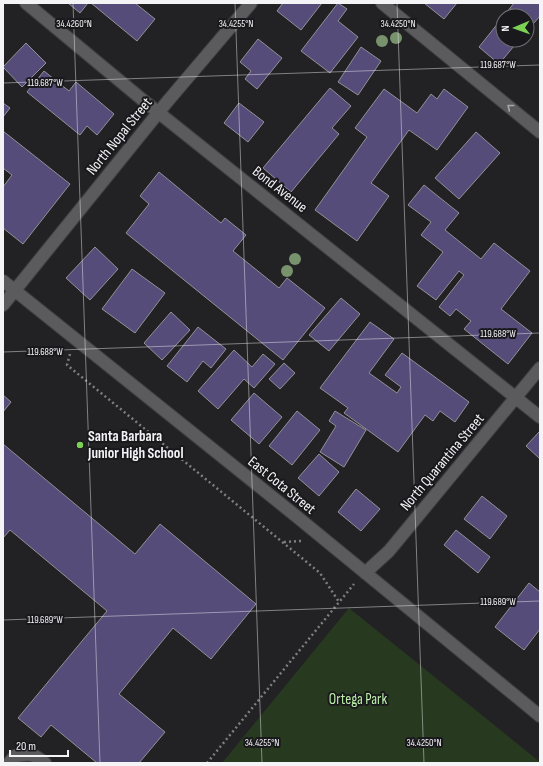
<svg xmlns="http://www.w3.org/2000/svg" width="543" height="766" font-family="'Sofia Sans Condensed',sans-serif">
<rect width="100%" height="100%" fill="#222225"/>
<path fill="#273a1f" d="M 349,608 L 540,762 L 540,763 L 222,763 Z"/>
<path fill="#564c7a" stroke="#929196" d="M 68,3 L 88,3 L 80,13 Z
M 91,3 L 135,3 L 155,19 L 137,41 Z
M 283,3 L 322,3 L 301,30 L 277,11 Z
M 338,3 L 347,9 L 338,21 L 358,37 L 330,73 L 301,51 Z
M 424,3 L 457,3 L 444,19 Z
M 514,3 L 540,3 L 540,16 L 527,31 L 527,16 L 504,16 Z
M 503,17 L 503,40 L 519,40 L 499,64 L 479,47 Z
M 258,39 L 282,58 L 257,89 L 245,79 L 251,71 L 240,62 Z
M 26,43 L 46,63 L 22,87 L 3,67 Z
M 361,47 L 381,61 L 358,95 L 338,82 Z
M 44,71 L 69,91 L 76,82 L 114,114 L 97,135 L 87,126 L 80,135 L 27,92 Z
M 330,88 L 351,106 L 332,128 L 339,134 L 291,192 L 263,168 Z
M 384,89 L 417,113 L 431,94 L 437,99 L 444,89 L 468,107 L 437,150 L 409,130 L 371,183 L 389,196 L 357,241 L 315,210 L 367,137 L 355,128 Z
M 3,103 L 10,108 L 3,117 Z
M 239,103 L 264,122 L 248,142 L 224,123 Z
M 3,131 L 70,184 L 23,244 L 3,228 L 3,187 L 12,175 L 3,168 Z
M 476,132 L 500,153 L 459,199 L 435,178 Z
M 159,172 L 221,223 L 225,218 L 246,235 L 233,251 L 279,288 L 287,278 L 325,308 L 283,360 L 126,233 L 149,204 L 140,196 Z
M 424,185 L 459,213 L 445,230 L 481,259 L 494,243 L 530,271 L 501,309 L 532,333 L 508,364 L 464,329 L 471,321 L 456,309 L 450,316 L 439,307 L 464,275 L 459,271 L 436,300 L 417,286 L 443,252 L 421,235 L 431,222 L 408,205 Z
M 95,247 L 118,269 L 90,300 L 66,278 Z
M 132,269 L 165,293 L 135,333 L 102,309 Z
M 341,298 L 360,314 L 329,351 L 309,335 Z
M 171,312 L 190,330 L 162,360 L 144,343 Z
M 370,322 L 394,339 L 369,373 L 397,393 L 401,387 L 385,375 L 402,353 L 469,402 L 455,422 L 440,411 L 433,421 L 425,415 L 398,452 L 344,413 L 348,408 L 320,388 Z
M 198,327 L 226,349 L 211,368 L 203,361 L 187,382 L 167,366 Z
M 234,350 L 252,367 L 263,354 L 275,364 L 254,388 L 244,379 L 218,409 L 198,391 Z
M 284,363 L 295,373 L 280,389 L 269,379 Z
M 254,393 L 282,417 L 259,444 L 231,420 Z
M 3,395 L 11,402 L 3,412 Z
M 297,411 L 320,430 L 292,465 L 269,446 Z
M 335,411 L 366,430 L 344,467 L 320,452 L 336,426 L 329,421 Z
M 540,431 L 540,459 L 526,446 Z
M 3,444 L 135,554 L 160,524 L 256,604 L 211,659 L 173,628 L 119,694 L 165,732 L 139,763 L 97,763 L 51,725 L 41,737 L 18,718 L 107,611 L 10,530 L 3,538 Z
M 319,454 L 339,472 L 319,496 L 298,478 Z
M 356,489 L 380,509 L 361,531 L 338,512 Z
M 482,496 L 507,516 L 490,539 L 464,519 Z
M 456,530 L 490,557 L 478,573 L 444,545 Z
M 529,583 L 540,592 L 540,629 L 524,650 L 495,627 Z"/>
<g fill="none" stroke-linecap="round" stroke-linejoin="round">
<defs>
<path id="minor" d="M 26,3 L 144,101 L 540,417
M 382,3 L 540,132
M 3,281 L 296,516 L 540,716
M 3,305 L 167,102 L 251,3
M 365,573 L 389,551 L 540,368
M 9,763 L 15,756 C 30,754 33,753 45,763"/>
</defs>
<use href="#minor" stroke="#3f3f42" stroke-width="14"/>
<path stroke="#7f7f82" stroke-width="2.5" stroke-dasharray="2 3" stroke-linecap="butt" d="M 70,354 L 67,365 L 320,573 L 339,602
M 284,542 L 301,541
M 207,763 L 354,584"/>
<use href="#minor" stroke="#5b5b5d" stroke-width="12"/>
</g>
<g fill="#77926d">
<circle cx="396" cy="38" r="6"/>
<circle cx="382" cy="41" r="6"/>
<circle cx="295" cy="259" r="6"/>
<circle cx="287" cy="271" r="6"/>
</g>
<defs><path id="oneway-chevron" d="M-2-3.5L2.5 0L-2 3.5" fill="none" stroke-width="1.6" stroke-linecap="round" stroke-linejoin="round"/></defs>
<use stroke="#a8a7aa" href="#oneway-chevron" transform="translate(510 107) rotate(-141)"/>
<path fill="none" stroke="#f4f3f6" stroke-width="1" stroke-opacity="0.45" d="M 73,3 L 100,763M 235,3 L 262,763M 397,3 L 424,763M 3,83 L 540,65M 3,352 L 540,333M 3,620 L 540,601"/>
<circle fill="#7cd155" stroke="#19181c" stroke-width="1.5" cx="80" cy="445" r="4"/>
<g text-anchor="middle" stroke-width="4" stroke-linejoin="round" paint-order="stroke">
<g font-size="15" fill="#f4f3f6" stroke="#19181c">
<text transform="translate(119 136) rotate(-51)" y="5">North Nopal Street</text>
<text transform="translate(280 189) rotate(38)" y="5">Bond Avenue</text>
<text transform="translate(442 462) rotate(-50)" y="5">North Quarantina Street</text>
<text transform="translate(282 485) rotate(39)" y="5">East Cota Street</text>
</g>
<g font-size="15" font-weight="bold" fill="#f4f3f6" stroke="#19181c" text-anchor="start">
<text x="88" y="441">Santa Barbara<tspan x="88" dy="17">Junior High School</tspan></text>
</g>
<g font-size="15" fill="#bceea8" stroke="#19181c">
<text x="358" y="704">Ortega Park</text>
</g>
</g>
<g font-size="10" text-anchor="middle" fill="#f4f3f6" stroke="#19181c" stroke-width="4" stroke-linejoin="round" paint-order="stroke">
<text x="74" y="27">34.4260°N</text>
<text x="236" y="27">34.4255°N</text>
<text x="398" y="27">34.4250°N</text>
<text x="498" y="68">119.687°W</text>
<text x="45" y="86">119.687°W</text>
<text x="498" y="337">119.688°W</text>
<text x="45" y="355">119.688°W</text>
<text x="498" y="605">119.689°W</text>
<text x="45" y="623">119.689°W</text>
<text x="262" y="746">34.4255°N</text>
<text x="424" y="746">34.4250°N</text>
</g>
<rect width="543" height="766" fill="none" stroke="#f4f3f6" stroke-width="8"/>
<g transform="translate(515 28) rotate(268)"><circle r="19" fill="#19181c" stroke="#717073"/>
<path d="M0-3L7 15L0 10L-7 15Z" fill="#7cd155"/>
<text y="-6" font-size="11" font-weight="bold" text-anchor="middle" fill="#f4f3f6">N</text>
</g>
<path d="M10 750v6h58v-6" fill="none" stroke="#f4f3f6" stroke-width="2"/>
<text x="16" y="750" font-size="12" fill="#f4f3f6" stroke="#19181c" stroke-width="3" paint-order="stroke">20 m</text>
</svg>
